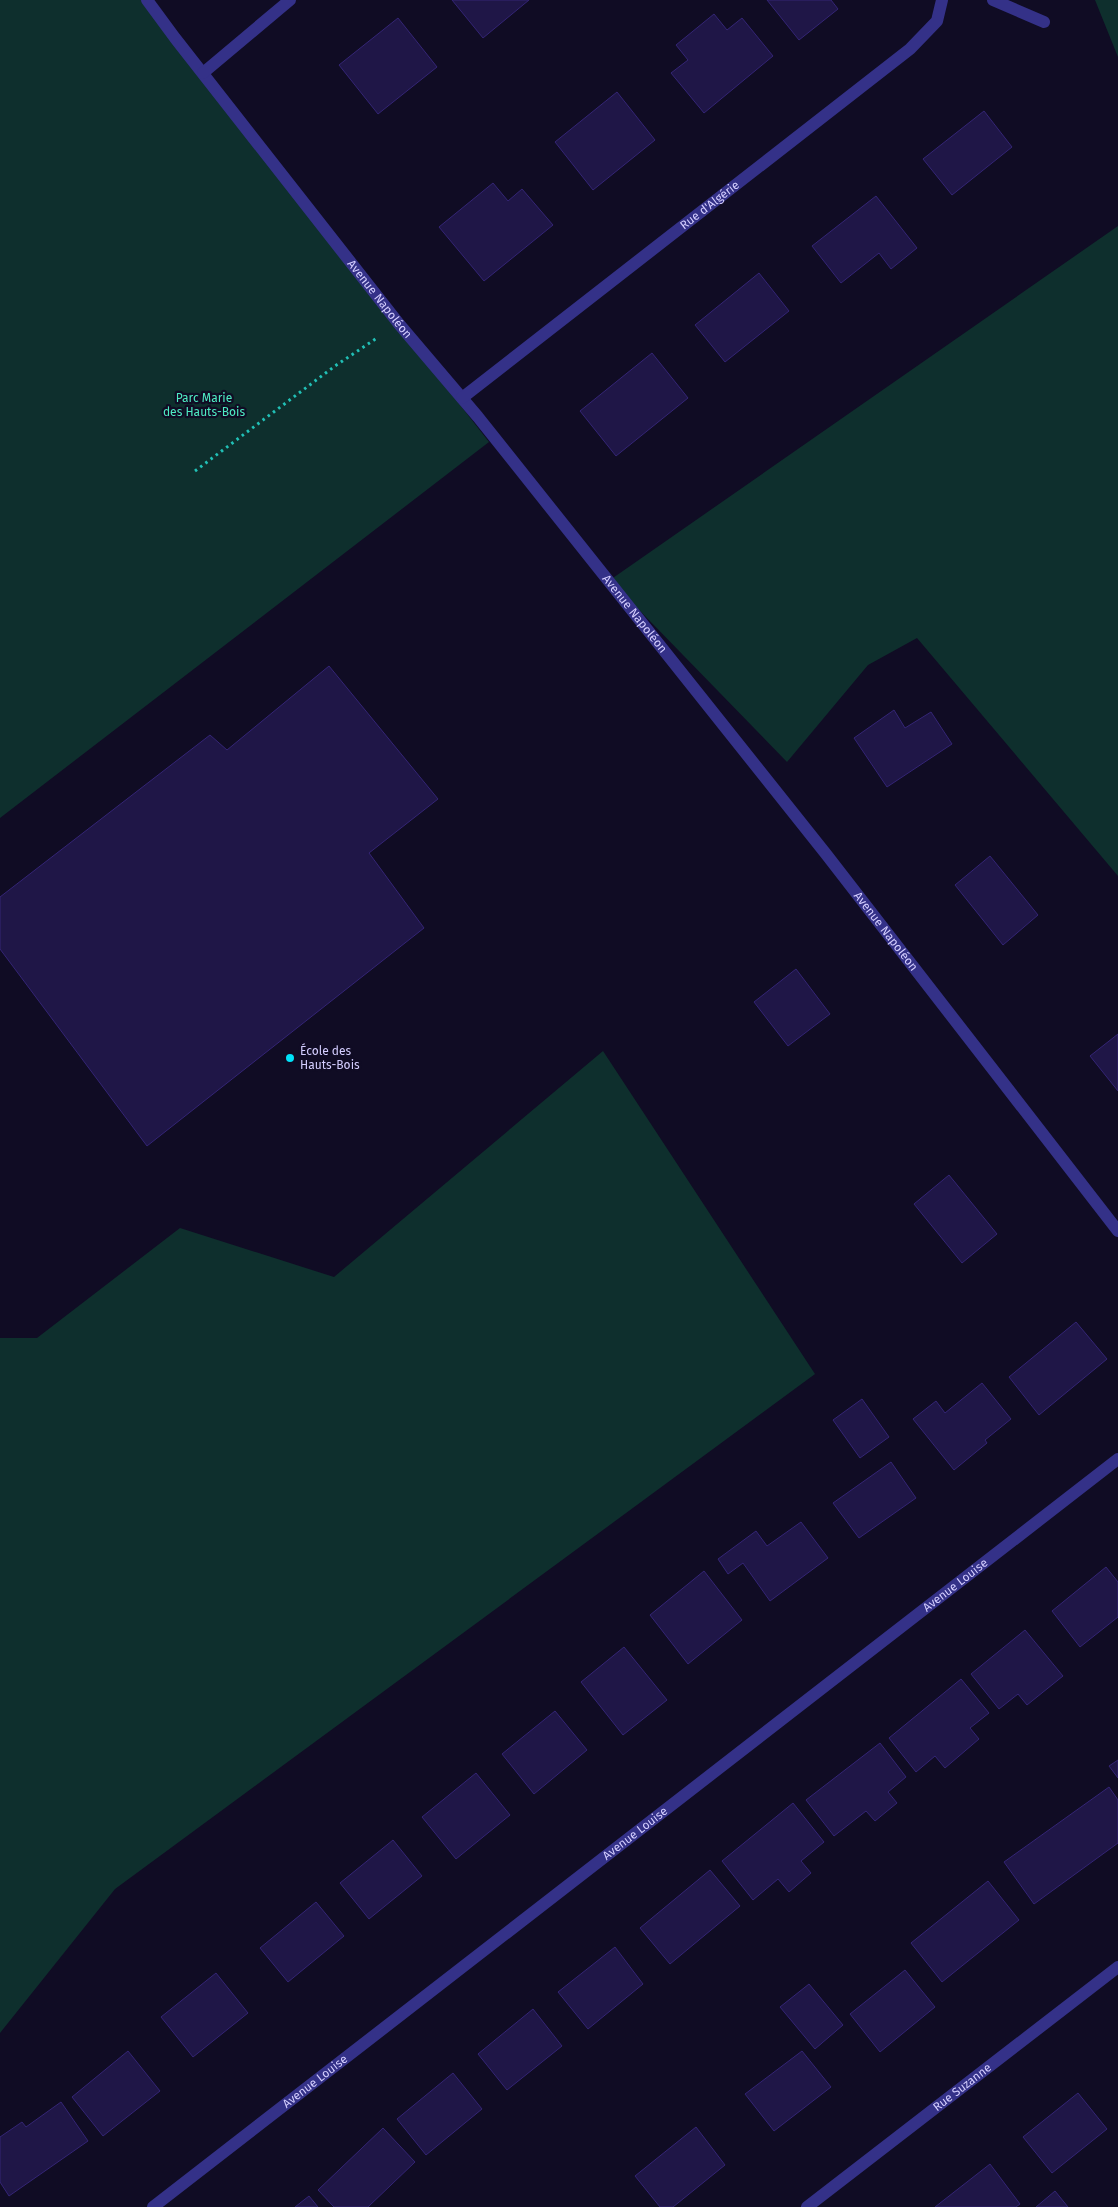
<svg xmlns="http://www.w3.org/2000/svg" width="1118" height="2207" font-family="'Fira Sans',sans-serif">
<rect width="100%" height="100%" fill="#100c24"/>
<path fill="#0e2f2d" d="M 0,0 L 144,0 L 489,442 L 0,818 Z
M 1095,0 L 1118,0 L 1118,57 Z
M 1118,226 L 1118,876 L 917,638 L 868,665 L 787,762 L 610,580 Z
M 603,1051 L 815,1374 L 115,1889 L 0,2033 L 0,1338 L 37,1338 L 180,1228 L 334,1277 Z"/>
<path fill="#1f1647" stroke="#342575" d="M 452,0 L 529,0 L 483,38 Z
M 767,0 L 831,0 L 838,9 L 799,40 Z
M 714,14 L 727,30 L 742,18 L 773,56 L 704,113 L 671,73 L 688,60 L 676,45 Z
M 398,18 L 437,67 L 378,114 L 339,65 Z
M 617,92 L 655,140 L 593,190 L 555,142 Z
M 984,111 L 1012,147 L 952,195 L 923,159 Z
M 493,183 L 508,201 L 522,189 L 553,225 L 484,281 L 439,227 Z
M 876,196 L 917,248 L 891,269 L 879,253 L 841,283 L 812,246 Z
M 759,273 L 789,311 L 725,362 L 695,325 Z
M 652,353 L 688,398 L 616,456 L 580,411 Z
M 329,666 L 438,799 L 369,853 L 424,928 L 147,1146 L 0,949 L 0,897 L 210,735 L 227,750 Z
M 894,710 L 905,728 L 931,712 L 952,744 L 887,787 L 854,738 Z
M 990,856 L 1038,915 L 1003,945 L 955,885 Z
M 796,969 L 830,1014 L 788,1046 L 754,1002 Z
M 1118,1034 L 1118,1091 L 1090,1056 Z
M 949,1175 L 997,1234 L 962,1263 L 914,1204 Z
M 1076,1322 L 1107,1359 L 1039,1415 L 1009,1377 Z
M 982,1383 L 1011,1419 L 985,1440 L 987,1443 L 954,1470 L 913,1419 L 936,1401 L 945,1413 Z
M 862,1399 L 889,1437 L 860,1458 L 833,1420 Z
M 891,1462 L 916,1498 L 859,1538 L 833,1503 Z
M 801,1522 L 828,1558 L 770,1601 L 743,1563 L 728,1574 L 718,1559 L 756,1531 L 767,1546 Z
M 1106,1567 L 1118,1582 L 1118,1617 L 1080,1647 L 1052,1611 Z
M 704,1571 L 742,1620 L 688,1664 L 650,1615 Z
M 1025,1630 L 1063,1676 L 1027,1705 L 1018,1694 L 999,1709 L 971,1674 Z
M 624,1647 L 667,1700 L 623,1735 L 581,1682 Z
M 961,1679 L 989,1713 L 970,1728 L 979,1739 L 945,1768 L 935,1756 L 916,1772 L 889,1738 Z
M 555,1711 L 587,1750 L 534,1794 L 502,1754 Z
M 880,1743 L 906,1777 L 888,1792 L 897,1803 L 875,1821 L 866,1811 L 834,1836 L 806,1800 Z
M 1118,1760 L 1118,1778 L 1109,1766 Z
M 476,1773 L 510,1815 L 456,1859 L 422,1817 Z
M 1109,1787 L 1118,1800 L 1118,1843 L 1034,1904 L 1004,1862 Z
M 793,1803 L 824,1842 L 801,1861 L 811,1873 L 789,1892 L 778,1879 L 753,1900 L 722,1861 Z
M 393,1840 L 422,1876 L 369,1919 L 340,1883 Z
M 710,1870 L 740,1906 L 670,1964 L 640,1928 Z
M 988,1881 L 1019,1920 L 942,1982 L 911,1943 Z
M 316,1902 L 344,1936 L 288,1982 L 260,1948 Z
M 615,1947 L 643,1984 L 588,2029 L 558,1992 Z
M 905,1970 L 935,2007 L 880,2052 L 850,2014 Z
M 216,1973 L 248,2013 L 193,2057 L 161,2017 Z
M 809,1984 L 843,2025 L 815,2049 L 780,2007 Z
M 533,2009 L 562,2046 L 507,2090 L 478,2054 Z
M 128,2051 L 160,2091 L 103,2136 L 72,2097 Z
M 802,2051 L 831,2087 L 774,2131 L 745,2094 Z
M 453,2073 L 482,2109 L 426,2155 L 397,2119 Z
M 1078,2093 L 1107,2129 L 1052,2173 L 1023,2137 Z
M 61,2102 L 88,2141 L 9,2196 L 0,2182 L 0,2137 L 22,2122 L 26,2127 Z
M 696,2127 L 725,2165 L 673,2207 L 660,2207 L 635,2176 Z
M 383,2128 L 415,2162 L 368,2207 L 334,2207 L 318,2190 Z
M 990,2164 L 1020,2204 L 1016,2207 L 935,2207 Z
M 1055,2191 L 1068,2207 L 1036,2207 Z
M 309,2196 L 318,2207 L 295,2207 Z"/>
<g fill="none" stroke-linecap="round" stroke-linejoin="round">
<path stroke="#21c0b6" stroke-width="3" stroke-dasharray="2.5 4" stroke-linecap="butt" d="M 195,471 L 335,366 L 377,338"/>
<g stroke="#343188" stroke-width="12">
<path id="s1" d="M 147,0 L 175,38 L 399,324 L 478,417 L 826,854 L 1118,1231"/>
<path d="M 993,0 L 1044,22"/>
<path d="M 203,73 L 290,0"/>
<path id="s2" d="M 462,398 L 910,49 L 937,21 L 942,0"/>
<path id="s3" d="M 153,2207 L 1118,1459"/>
<path id="s4" d="M 807,2207 L 1118,1967"/>
</g>
</g>
<circle fill="#00e2f9" stroke="#100c24" stroke-width="2" cx="290" cy="1058" r="5"/>
<g text-anchor="middle" stroke-width="4.5" stroke-linejoin="round" paint-order="stroke">
<g font-size="12" fill="#d4ceff" stroke="#100c24">
<text dy="4" stroke="none"><textPath href="#s2" startOffset="314">Rue d'Algérie</textPath></text>
<text dy="4" stroke="none"><textPath href="#s1" startOffset="379">Avenue Napoléon</textPath></text>
<text dy="4" stroke="none"><textPath href="#s1" startOffset="784">Avenue Napoléon</textPath></text>
<text dy="4" stroke="none"><textPath href="#s1" startOffset="1189">Avenue Napoléon</textPath></text>
<text dy="4" stroke="none"><textPath href="#s3" startOffset="1015">Avenue Louise</textPath></text>
<text dy="4" stroke="none"><textPath href="#s3" startOffset="610">Avenue Louise</textPath></text>
<text dy="4" stroke="none"><textPath href="#s3" startOffset="205">Avenue Louise</textPath></text>
<text dy="4" stroke="none"><textPath href="#s4" startOffset="196">Rue Suzanne</textPath></text>
</g>
<g font-size="12" fill="#4eecc3" stroke="#100c24">
<text x="204" y="402">Parc Marie<tspan x="204" dy="14">des Hauts-Bois</tspan></text>
</g>
<g font-size="12" fill="#d4ceff" stroke="#100c24" text-anchor="start">
<text x="300" y="1055">École des<tspan x="300" dy="14">Hauts-Bois</tspan></text>
</g>
</g>
</svg>
